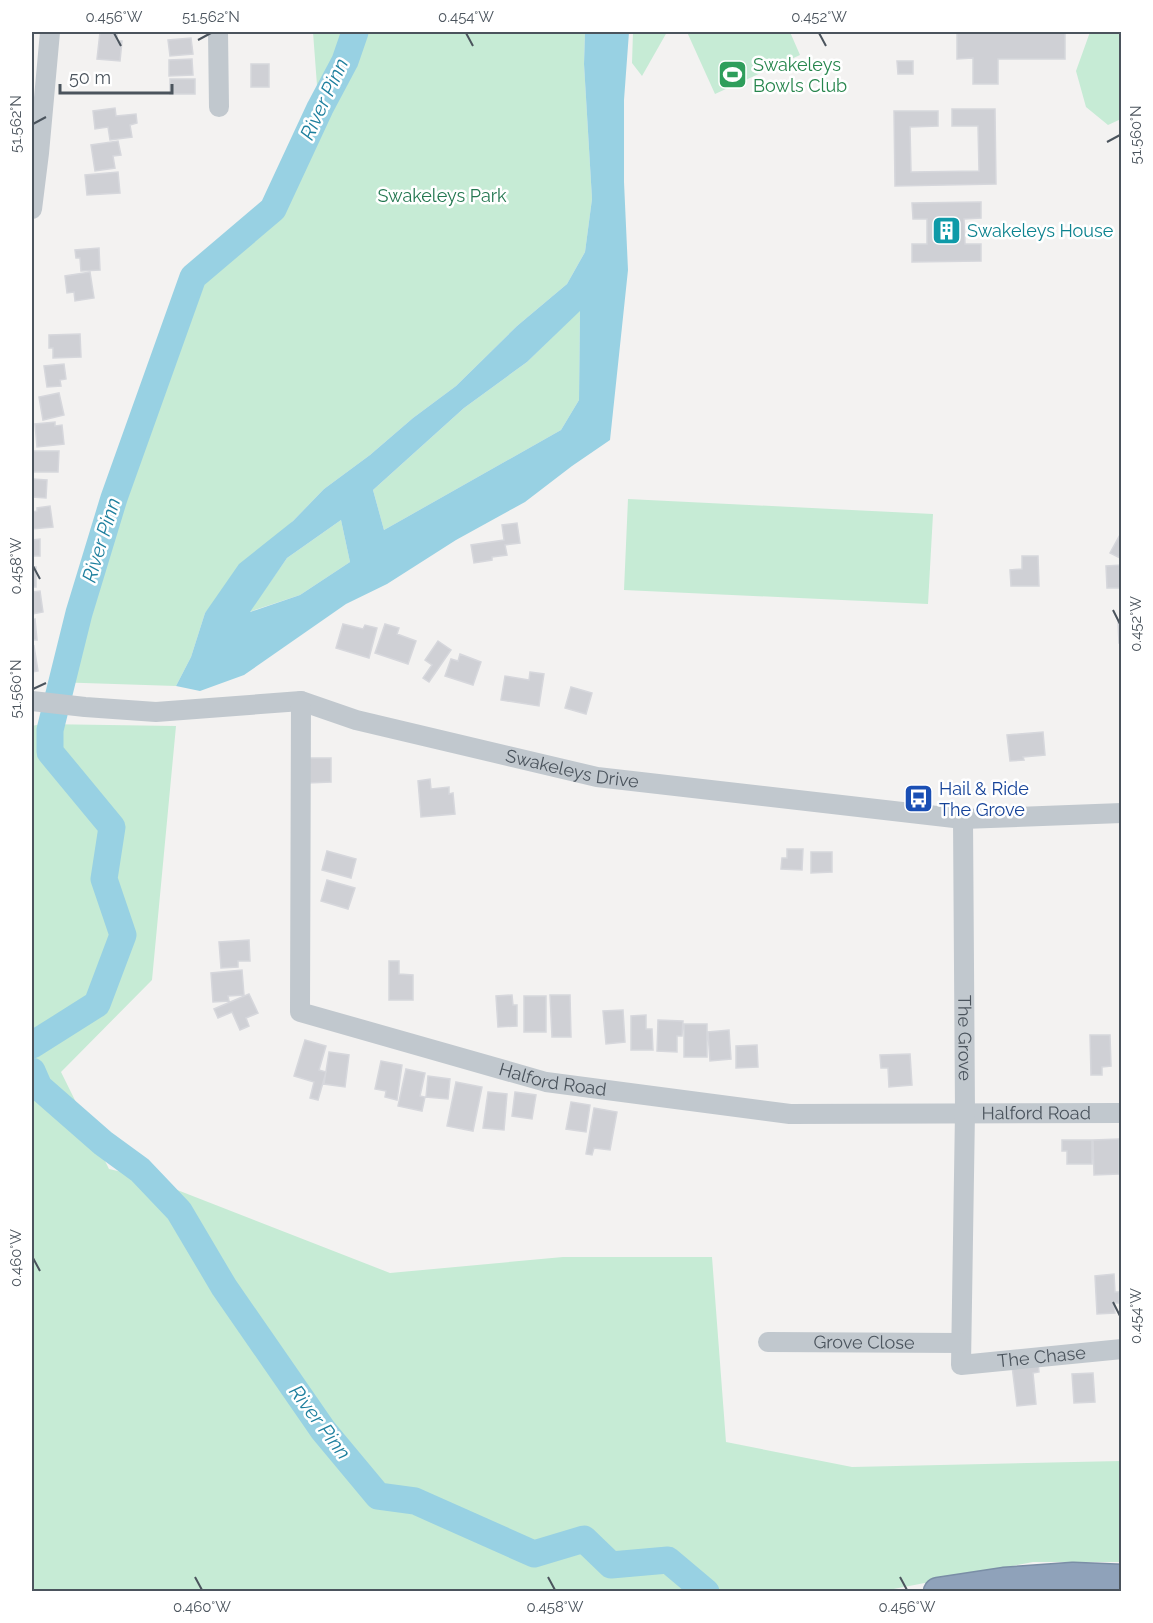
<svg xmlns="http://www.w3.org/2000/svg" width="1153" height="1623" font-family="Raleway,sans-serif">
<rect width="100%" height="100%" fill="#f3f2f1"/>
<path fill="#c6ebd5" d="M 313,32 L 585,32 L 584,64 L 592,199 L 585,252 L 567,284 L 517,326 L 456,386 L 413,418 L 370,455 L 324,489 L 293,521 L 205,613 L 191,657 L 176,686 L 53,682 L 136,406 L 176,304 L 274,192 L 319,112 Z
M 633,32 L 667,32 L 642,76 L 632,63 Z
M 687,32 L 790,32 L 800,55 L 715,94 Z
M 1090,32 L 1121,32 L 1121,119 L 1108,125 L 1086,107 L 1076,71 Z
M 580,310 L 579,400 L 561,430 L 384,530 L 373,490 L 464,408 L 527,362 Z
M 628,499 L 933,514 L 928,604 L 624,590 Z
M 341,520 L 350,562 L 300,595 L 249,612 L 287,558 Z
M 41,724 L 176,726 L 152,980 L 61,1072 L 109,1169 L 144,1177 L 390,1273 L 563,1257 L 712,1257 L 726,1442 L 852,1467 L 1121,1461 L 1121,1562 L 1033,1562 L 878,1592 L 32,1591 L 32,726 Z"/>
<path fill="#98d1e3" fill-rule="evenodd" d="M 585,32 L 629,32 L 624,100 L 624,182 L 628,270 L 610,440 L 572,466 L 525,502 L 456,540 L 387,584 L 346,604 L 244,675 L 200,691 L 176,686 L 191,657 L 205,613 L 239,564 L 293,521 L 324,489 L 370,455 L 413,418 L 456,386 L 517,326 L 567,284 L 585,252 L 592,199 L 584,64 ZM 580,311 L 579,400 L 561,430 L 384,530 L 373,490 L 464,408 L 527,362 ZM 341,520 L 350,562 L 300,595 L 250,612 L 287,558 Z"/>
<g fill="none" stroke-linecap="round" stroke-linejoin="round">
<path stroke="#98d1e3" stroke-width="27" d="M 32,1045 L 97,1004 L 123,935 L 104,879 L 112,827 L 50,752 L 50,730 L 79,613 L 114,498 L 193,277 L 273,209 L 320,108 L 345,61 L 355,32
M 32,1071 L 39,1087 L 103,1143 L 140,1170 L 179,1211 L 224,1287 L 323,1430 L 378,1496 L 415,1501 L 534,1554 L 584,1539 L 611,1565 L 668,1560 L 706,1592"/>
</g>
<path fill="#cfd0d5" stroke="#d6d7dc" stroke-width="1.5" d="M 100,32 L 117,32 L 117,41 L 122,41 L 120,61 L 97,59 Z
M 957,32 L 1065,32 L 1065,59 L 998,59 L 998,84 L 973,84 L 973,58 L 957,59 Z
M 191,38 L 193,54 L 170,56 L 168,40 Z
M 192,59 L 193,75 L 169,76 L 169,60 Z
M 897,61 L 913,61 L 913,74 L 898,74 Z
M 251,64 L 269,64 L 269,87 L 251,87 Z
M 170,79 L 195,79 L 195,94 L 170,94 Z
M 115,108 L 116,116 L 136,114 L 137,123 L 130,125 L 132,137 L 110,140 L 108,127 L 95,129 L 93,111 Z
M 952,109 L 995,109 L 996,184 L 895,186 L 894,111 L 938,111 L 938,126 L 910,127 L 911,172 L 979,171 L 978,126 L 952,126 Z
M 118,141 L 121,155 L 113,156 L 115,168 L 95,171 L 91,145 Z
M 118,172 L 120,193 L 87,195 L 85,175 Z
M 981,202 L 981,218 L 964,219 L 965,244 L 981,244 L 981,261 L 912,262 L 912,244 L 927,244 L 927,219 L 913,219 L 912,203 Z
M 99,248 L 100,270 L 81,271 L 80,258 L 76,258 L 75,250 Z
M 90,272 L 94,298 L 75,301 L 74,292 L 67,293 L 65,276 Z
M 80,334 L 81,357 L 53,358 L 53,348 L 49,348 L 49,335 Z
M 64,364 L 66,379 L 60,380 L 61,386 L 47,387 L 44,366 Z
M 59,393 L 64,415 L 43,420 L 39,397 Z
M 55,422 L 55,426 L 62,425 L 64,444 L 37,447 L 35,424 Z
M 32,451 L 59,451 L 58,472 L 32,472 Z
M 32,479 L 47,480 L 46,498 L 32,497 Z
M 50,506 L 53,527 L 32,529 L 32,512 L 37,511 L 37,508 Z
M 517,523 L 520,543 L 505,545 L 507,555 L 492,557 L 492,560 L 474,563 L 471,545 L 504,540 L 502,525 Z
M 1122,531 L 1122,559 L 1110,553 Z
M 40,539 L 40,556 L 32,556 L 32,540 Z
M 1022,556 L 1038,556 L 1039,586 L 1011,586 L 1010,570 L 1022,569 Z
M 1122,565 L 1122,588 L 1107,588 L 1106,566 Z
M 32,567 L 36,567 L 36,587 L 32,587 Z
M 40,591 L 43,612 L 32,614 L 32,592 Z
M 35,619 L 37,640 L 32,640 L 32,620 Z
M 1118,621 L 1122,621 L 1122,643 L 1119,643 Z
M 343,624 L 363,629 L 365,625 L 377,628 L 369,658 L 336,648 Z
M 385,624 L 399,628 L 397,634 L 416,641 L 408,664 L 375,653 Z
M 438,641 L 451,650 L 429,682 L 423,678 L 432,665 L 425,660 Z
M 34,646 L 38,671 L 32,672 L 32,647 Z
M 460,654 L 481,662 L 473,685 L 445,676 L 451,659 L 458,661 Z
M 530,672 L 544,674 L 539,706 L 501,700 L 505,676 L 529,680 Z
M 571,687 L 592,693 L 586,714 L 565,708 Z
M 1043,732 L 1045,755 L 1023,757 L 1024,760 L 1010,761 L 1007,735 Z
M 308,758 L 331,758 L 331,782 L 308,783 Z
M 430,779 L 431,789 L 449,787 L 449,794 L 453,793 L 455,814 L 421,817 L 418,781 Z
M 787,849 L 803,849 L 802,870 L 781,869 L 782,858 L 787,858 Z
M 327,851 L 356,859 L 351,878 L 322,870 Z
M 811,852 L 832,852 L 832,872 L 811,873 Z
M 327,880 L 355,888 L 348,909 L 321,901 Z
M 249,940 L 250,961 L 238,961 L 238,967 L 221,968 L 219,942 Z
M 389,961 L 399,961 L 399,974 L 413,975 L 413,1000 L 389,1000 Z
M 242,970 L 244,995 L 228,996 L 229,1001 L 213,1002 L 211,973 Z
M 249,994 L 258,1013 L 246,1018 L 249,1026 L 240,1030 L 232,1012 L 218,1018 L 214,1009 Z
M 512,995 L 513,1005 L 517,1005 L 517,1026 L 498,1027 L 496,996 Z
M 550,995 L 570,995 L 571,1037 L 552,1037 Z
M 524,996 L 546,996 L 546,1032 L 524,1032 Z
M 623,1010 L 625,1042 L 606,1044 L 603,1011 Z
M 646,1015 L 646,1029 L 652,1029 L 653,1050 L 631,1050 L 631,1016 Z
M 658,1020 L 683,1021 L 682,1036 L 677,1036 L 677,1052 L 657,1051 Z
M 684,1024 L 707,1024 L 707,1057 L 684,1057 Z
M 729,1030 L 731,1059 L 710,1061 L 708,1032 Z
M 1090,1035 L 1110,1035 L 1111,1066 L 1102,1067 L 1102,1075 L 1091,1075 Z
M 305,1040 L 326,1046 L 319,1070 L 326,1072 L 318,1100 L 310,1098 L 314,1082 L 294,1076 Z
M 757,1045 L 758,1067 L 736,1068 L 736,1046 Z
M 329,1052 L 349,1055 L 345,1087 L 324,1084 Z
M 910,1054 L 912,1085 L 889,1087 L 888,1068 L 881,1068 L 880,1055 Z
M 381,1061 L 402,1065 L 397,1100 L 385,1097 L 386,1091 L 375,1089 Z
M 406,1069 L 425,1073 L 420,1096 L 425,1097 L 422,1111 L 398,1106 Z
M 428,1076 L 450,1079 L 448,1099 L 426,1097 Z
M 456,1082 L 482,1087 L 473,1131 L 447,1126 Z
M 488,1092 L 507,1094 L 504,1130 L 483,1128 Z
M 515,1092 L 536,1095 L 532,1119 L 512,1116 Z
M 571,1102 L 590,1105 L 586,1132 L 566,1129 Z
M 594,1108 L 617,1112 L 610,1150 L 594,1148 L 592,1155 L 586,1154 Z
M 1119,1139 L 1119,1174 L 1094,1175 L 1093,1140 Z
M 1062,1140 L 1092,1140 L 1092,1164 L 1067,1164 L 1067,1151 L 1062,1151 Z
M 1114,1274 L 1115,1292 L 1119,1292 L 1119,1303 L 1114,1303 L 1115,1313 L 1097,1314 L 1095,1276 Z
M 1038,1363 L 1039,1372 L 1033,1373 L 1036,1404 L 1017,1406 L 1012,1366 Z
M 1093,1373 L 1095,1402 L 1074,1403 L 1072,1374 Z"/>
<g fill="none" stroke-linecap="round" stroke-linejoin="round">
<defs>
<path id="highway" d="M 938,1592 L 1004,1582 L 1073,1577 L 1122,1579"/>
</defs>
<use href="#highway" stroke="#7a8ea6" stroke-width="31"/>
<g stroke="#c1c8ce" stroke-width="20">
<path d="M 218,32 L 219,107"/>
<path d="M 32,209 L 39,153 L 50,32"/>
<path id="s1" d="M 32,701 L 85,707 L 156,712 L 301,701 L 356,720 L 597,777 L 963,819 L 1122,813"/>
<path id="s2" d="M 301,701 L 300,1012 L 546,1082 L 790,1114 L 1122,1113"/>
<path id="s3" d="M 963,819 L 965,1112 L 961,1365 L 1122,1349"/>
<path id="s4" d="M 768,1342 L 960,1343"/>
</g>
<use href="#highway" stroke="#8fa2ba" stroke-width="28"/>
</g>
<path fill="none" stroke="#4b545d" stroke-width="2" d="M 114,33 L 121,46M 466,33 L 473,46M 819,33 L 826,46M 198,40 L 211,33M 33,124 L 46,117M 1107,142 L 1120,135M 33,566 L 40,579M 1113,610 L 1120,624M 33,689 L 46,683M 33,1258 L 40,1271M 1113,1302 L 1120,1316M 195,1577 L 202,1590M 548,1577 L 555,1590M 900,1577 L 907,1590"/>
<defs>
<symbol id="stadium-square" viewBox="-11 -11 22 22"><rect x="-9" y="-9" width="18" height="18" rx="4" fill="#2e9e5b" stroke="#fff"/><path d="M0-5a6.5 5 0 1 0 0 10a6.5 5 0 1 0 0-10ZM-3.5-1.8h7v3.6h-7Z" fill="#fff"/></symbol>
<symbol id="building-square" viewBox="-11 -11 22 22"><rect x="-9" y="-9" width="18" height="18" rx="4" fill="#0f9aa8" stroke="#fff"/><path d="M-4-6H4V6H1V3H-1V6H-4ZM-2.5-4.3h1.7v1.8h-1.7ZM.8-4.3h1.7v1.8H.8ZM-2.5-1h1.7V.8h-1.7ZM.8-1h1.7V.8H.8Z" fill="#fff"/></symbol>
<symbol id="bus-square" viewBox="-11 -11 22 22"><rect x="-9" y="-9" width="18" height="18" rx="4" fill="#1a4fb4" stroke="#fff"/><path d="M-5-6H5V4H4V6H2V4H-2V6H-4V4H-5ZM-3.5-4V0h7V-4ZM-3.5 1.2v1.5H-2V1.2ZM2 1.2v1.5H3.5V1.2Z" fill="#fff"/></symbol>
</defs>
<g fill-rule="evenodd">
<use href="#stadium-square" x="716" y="58" width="33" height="33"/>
<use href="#building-square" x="930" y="214" width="33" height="33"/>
<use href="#bus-square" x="902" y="782" width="33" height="33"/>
</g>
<g text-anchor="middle" stroke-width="5" stroke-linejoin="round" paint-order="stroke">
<g font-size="18" fill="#27864d" stroke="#fff" text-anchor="start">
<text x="753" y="71">Swakeleys<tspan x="753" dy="21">Bowls Club</tspan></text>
</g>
<g font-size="18" fill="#237750" stroke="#fff">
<text x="442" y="202">Swakeleys Park</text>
</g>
<g font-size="18" fill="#0d838f" stroke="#fff" text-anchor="start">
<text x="967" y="237">Swakeleys House</text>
</g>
<g font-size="18" fill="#4b545d" stroke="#fff">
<text dy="6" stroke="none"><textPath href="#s1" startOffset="550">Swakeleys Drive</textPath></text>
<text dy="6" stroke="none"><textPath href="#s3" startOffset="219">The Grove</textPath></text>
<text dy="6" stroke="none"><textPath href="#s2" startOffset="573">Halford Road</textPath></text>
<text dy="6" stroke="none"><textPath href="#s2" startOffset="1059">Halford Road</textPath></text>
<text dy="6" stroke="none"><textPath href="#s4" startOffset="96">Grove Close</textPath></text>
<text dy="6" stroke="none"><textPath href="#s3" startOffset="627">The Chase</textPath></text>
</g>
<g font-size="18" fill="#164399" stroke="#fff" text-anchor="start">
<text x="939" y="795">Hail &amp; Ride<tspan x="939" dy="21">The Grove</tspan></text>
</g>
<g font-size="20" font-style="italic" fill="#1d7f9e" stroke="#fff">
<text transform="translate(324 99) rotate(-65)" y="7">River Pinn</text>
<text transform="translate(101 540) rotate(-73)" y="7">River Pinn</text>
<text transform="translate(320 1422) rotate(53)" y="7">River Pinn</text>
</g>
</g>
<rect width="1153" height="1623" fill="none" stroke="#ffffff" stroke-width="66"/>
<path d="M60 84v9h112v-9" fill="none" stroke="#4b545d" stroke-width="3"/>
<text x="69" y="84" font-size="18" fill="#4b545d" stroke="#ffffff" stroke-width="4.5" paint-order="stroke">50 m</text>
<rect x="33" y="33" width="1087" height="1557" fill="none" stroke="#4b545d" stroke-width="2"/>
<g font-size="15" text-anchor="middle" fill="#4b545d">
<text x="114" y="22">0.456°W</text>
<text x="211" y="22">51.562°N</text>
<text x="466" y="22">0.454°W</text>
<text x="819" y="22">0.452°W</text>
<text transform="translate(16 124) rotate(-90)" y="5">51.562°N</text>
<text transform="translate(1136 135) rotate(-90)" y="5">51.560°N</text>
<text transform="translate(16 566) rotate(-90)" y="5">0.458°W</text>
<text transform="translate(1136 624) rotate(-90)" y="5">0.452°W</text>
<text transform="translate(16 689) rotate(-90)" y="5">51.560°N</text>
<text transform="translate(16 1258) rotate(-90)" y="5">0.460°W</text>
<text transform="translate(1136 1316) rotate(-90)" y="5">0.454°W</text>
<text x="202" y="1612">0.460°W</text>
<text x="555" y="1612">0.458°W</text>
<text x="907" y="1612">0.456°W</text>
</g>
</svg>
